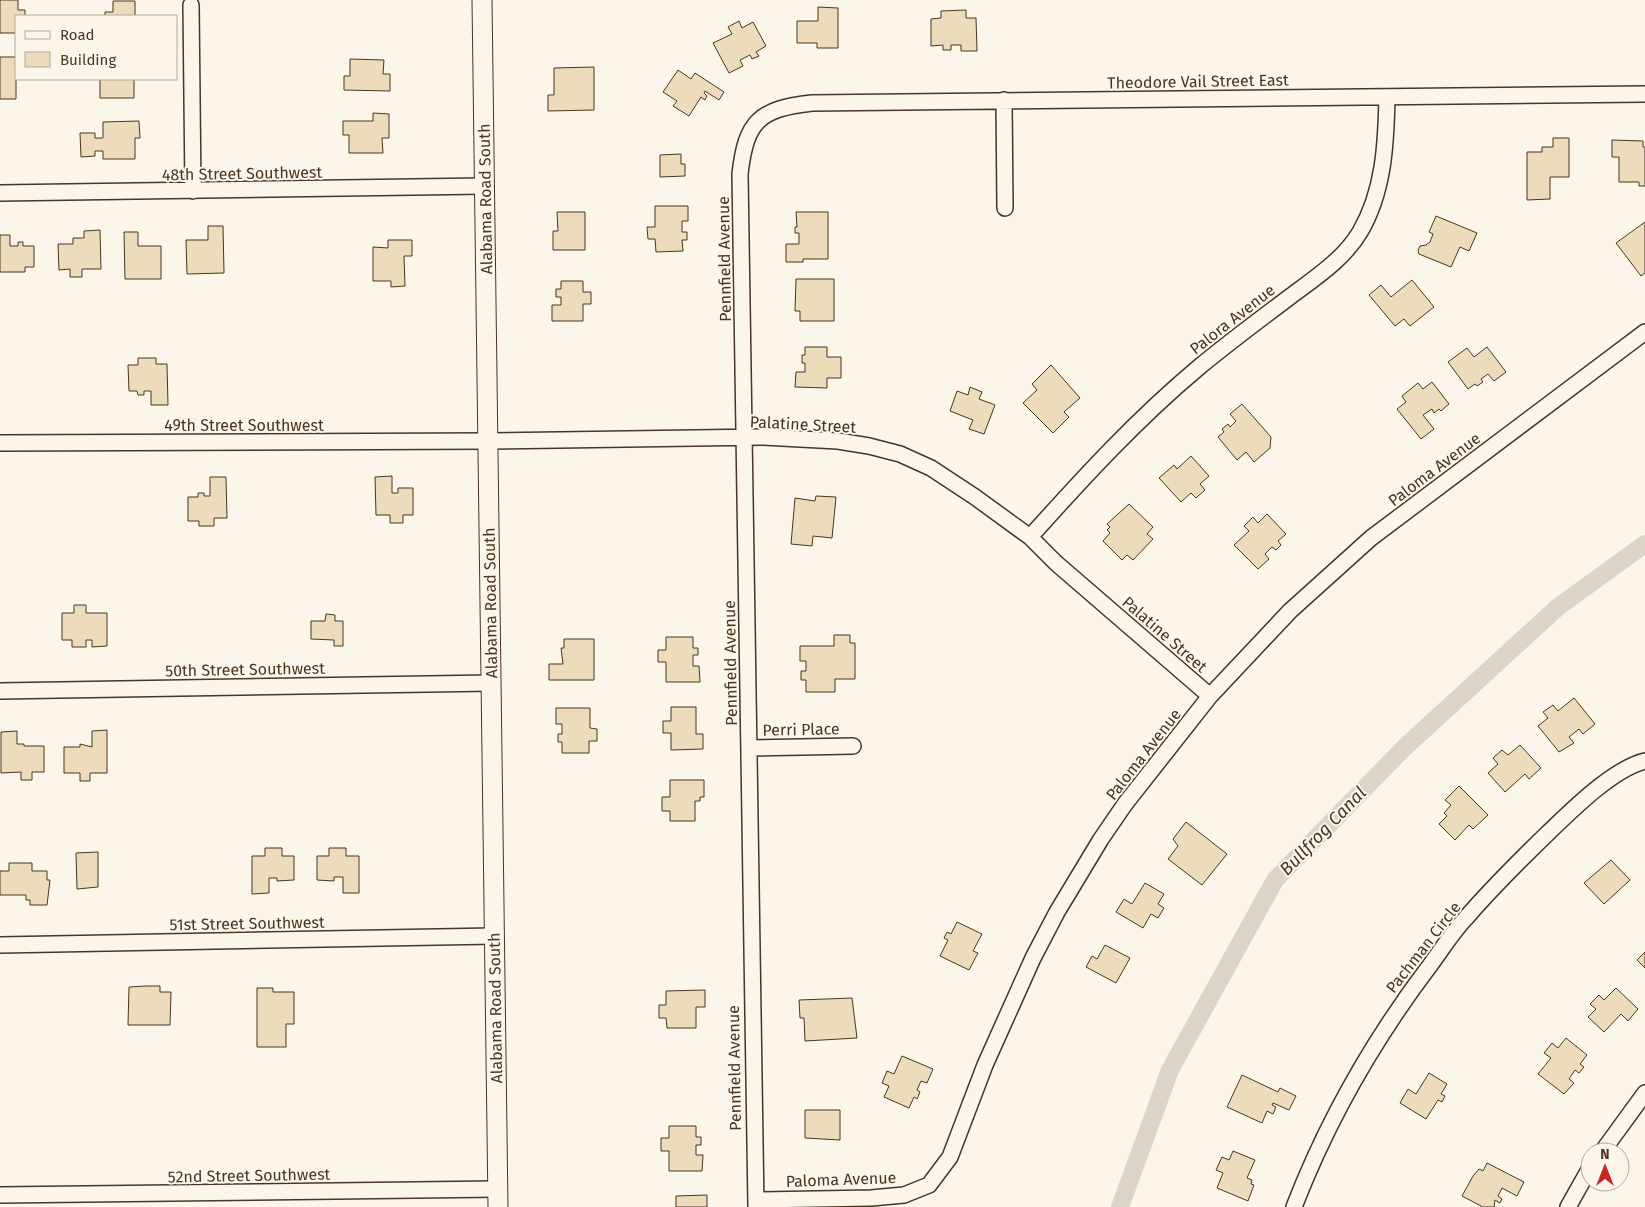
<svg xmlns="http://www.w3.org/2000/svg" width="1645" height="1207" font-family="'Fira Sans',sans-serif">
<rect width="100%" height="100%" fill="#fbf6e9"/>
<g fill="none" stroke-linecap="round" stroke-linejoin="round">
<path stroke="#dcd4c6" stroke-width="18" d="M 1120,1207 L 1170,1070 L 1275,880 L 1404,748 L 1558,607 L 1645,544"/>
</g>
<path fill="#ecdcbc" stroke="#4a3520" d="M 0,0 L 18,0 L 18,10 L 25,10 L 25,16 L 16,16 L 16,33 L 0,33 Z
M 113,1 L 135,1 L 135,16 L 105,16 L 105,12 L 113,12 Z
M 818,7 L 838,8 L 838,48 L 817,48 L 817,43 L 797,43 L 797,21 L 818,21 Z
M 966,10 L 966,18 L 976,18 L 977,51 L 961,51 L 961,45 L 951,45 L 951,50 L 943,50 L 943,45 L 931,46 L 931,19 L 941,18 L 941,11 Z
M 739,21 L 742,28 L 753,22 L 766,46 L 756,52 L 759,56 L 752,59 L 750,55 L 740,60 L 743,66 L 729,73 L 713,43 L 732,34 L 728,27 Z
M 0,57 L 16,57 L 16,99 L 0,99 Z
M 350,59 L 384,60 L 383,74 L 390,74 L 390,91 L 344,90 L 344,76 L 350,76 Z
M 594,67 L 594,110 L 548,111 L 548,95 L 554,95 L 554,68 Z
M 678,70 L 691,79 L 695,73 L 724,92 L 719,100 L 705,91 L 704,93 L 707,96 L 705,100 L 701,97 L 689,116 L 673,106 L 677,101 L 663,92 Z
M 100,79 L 134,79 L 134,98 L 100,98 Z
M 373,113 L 389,114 L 389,138 L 382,138 L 383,153 L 349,153 L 349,135 L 343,135 L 343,121 L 373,121 Z
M 139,121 L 140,138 L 135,138 L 135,159 L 103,159 L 103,151 L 95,151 L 95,156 L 81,157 L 80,133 L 95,133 L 95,138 L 103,138 L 103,122 Z
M 1553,138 L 1569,138 L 1569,177 L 1550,177 L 1550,199 L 1527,200 L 1527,152 L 1542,152 L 1542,147 L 1553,147 Z
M 1612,140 L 1643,141 L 1643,147 L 1645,147 L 1645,186 L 1639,186 L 1639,182 L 1619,182 L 1619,157 L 1612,157 Z
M 681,154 L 681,164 L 685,164 L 685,176 L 660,177 L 660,155 Z
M 655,206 L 688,206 L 688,221 L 682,221 L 682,232 L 687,232 L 687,240 L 682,240 L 683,251 L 656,252 L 655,239 L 648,239 L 647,227 L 655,227 Z
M 557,212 L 585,212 L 585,250 L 553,250 L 553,231 L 558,231 Z
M 796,212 L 828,212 L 828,259 L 803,259 L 803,262 L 786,262 L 786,244 L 799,244 L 799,233 L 795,233 L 795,227 L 797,227 Z
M 1436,216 L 1477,233 L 1469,251 L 1460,247 L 1451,267 L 1419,254 L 1418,250 L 1420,246 L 1426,245 L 1430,242 L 1433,234 L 1429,232 Z
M 1645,222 L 1645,273 L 1641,276 L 1616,243 Z
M 208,226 L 223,226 L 224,273 L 187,274 L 186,240 L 208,240 Z
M 100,230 L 101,269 L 82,269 L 82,277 L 70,277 L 70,269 L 59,270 L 58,244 L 73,244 L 73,238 L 84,238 L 84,231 Z
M 124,232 L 138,232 L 138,246 L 161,246 L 161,279 L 125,279 Z
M 0,235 L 10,235 L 10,246 L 18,246 L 18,242 L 23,242 L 23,246 L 34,246 L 34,267 L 25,267 L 25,272 L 0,272 Z
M 388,240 L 412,240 L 412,256 L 404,256 L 405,286 L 391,287 L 391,281 L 373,281 L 373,247 L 388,248 Z
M 796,279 L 834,279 L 834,321 L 800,321 L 800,311 L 795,311 Z
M 1412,280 L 1434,307 L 1410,326 L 1404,319 L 1395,326 L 1369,295 L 1381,285 L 1391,297 Z
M 561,281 L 583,281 L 583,292 L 591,292 L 591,304 L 583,304 L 583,321 L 552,321 L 552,305 L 561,305 L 561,297 L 556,297 L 556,289 L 561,289 Z
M 805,347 L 827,347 L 827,357 L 841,357 L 841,378 L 827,378 L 827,388 L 795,387 L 796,372 L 805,372 L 805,363 L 802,363 L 802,355 L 805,355 Z
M 1487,347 L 1506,372 L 1494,381 L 1488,374 L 1481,379 L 1483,382 L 1477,386 L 1475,384 L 1468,389 L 1448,362 L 1467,348 L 1474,357 Z
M 138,358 L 156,358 L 156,364 L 167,364 L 168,405 L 151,405 L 151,391 L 144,391 L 144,395 L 138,395 L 137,391 L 129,391 L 128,365 L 138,365 Z
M 1051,365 L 1080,398 L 1064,412 L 1069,417 L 1053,433 L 1023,403 L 1037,390 L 1032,384 Z
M 1432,382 L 1449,404 L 1441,411 L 1439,409 L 1434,413 L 1432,409 L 1423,415 L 1434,429 L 1421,439 L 1397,409 L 1406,402 L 1402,396 L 1418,383 L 1423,389 Z
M 970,387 L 982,392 L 979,399 L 995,405 L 984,434 L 969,429 L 973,420 L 950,411 L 957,391 L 968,395 Z
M 1242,404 L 1271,437 L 1270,448 L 1254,462 L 1246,452 L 1237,460 L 1218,437 L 1224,432 L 1222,429 L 1228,424 L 1230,427 L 1236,421 L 1230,414 Z
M 1191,456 L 1209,476 L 1200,484 L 1205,490 L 1196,498 L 1191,493 L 1181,502 L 1159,478 L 1174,465 L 1177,469 Z
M 392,476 L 392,493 L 398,493 L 398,488 L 413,488 L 413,515 L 403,515 L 403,523 L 390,523 L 390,515 L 376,515 L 375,477 Z
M 210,477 L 226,477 L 227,518 L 214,518 L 214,526 L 199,526 L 199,521 L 188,521 L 188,497 L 198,497 L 198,493 L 204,493 L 204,496 L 210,496 Z
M 816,496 L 836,497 L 832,538 L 813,536 L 812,546 L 791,544 L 795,498 L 815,501 Z
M 1129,504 L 1153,527 L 1147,534 L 1153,539 L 1133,560 L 1127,555 L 1122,560 L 1103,541 L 1110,533 L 1107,530 L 1110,527 L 1107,524 Z
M 1267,514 L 1286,534 L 1278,541 L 1281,545 L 1276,550 L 1272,547 L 1265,554 L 1269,559 L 1258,569 L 1234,545 L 1249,531 L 1244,526 L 1253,517 L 1258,523 Z
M 74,605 L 86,605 L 86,613 L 107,613 L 107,646 L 92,647 L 92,640 L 86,640 L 86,647 L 72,647 L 72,640 L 62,640 L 62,613 L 74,613 Z
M 326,614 L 335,615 L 335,621 L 343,621 L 343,646 L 334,646 L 334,640 L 311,639 L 311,621 L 325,621 Z
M 834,635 L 850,635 L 850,643 L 855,643 L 855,679 L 835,679 L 835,692 L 806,692 L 806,680 L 801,680 L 801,671 L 806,671 L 806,661 L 800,661 L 800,646 L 834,646 Z
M 666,637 L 693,637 L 693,648 L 698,648 L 698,655 L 693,655 L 693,666 L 699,666 L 700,682 L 666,682 L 666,662 L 658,662 L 658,650 L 666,650 Z
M 564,639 L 594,639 L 594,680 L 549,680 L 549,664 L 563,664 L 561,648 L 564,648 Z
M 1574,698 L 1595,724 L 1583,734 L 1579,729 L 1569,737 L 1574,743 L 1559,752 L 1538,726 L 1548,718 L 1543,712 L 1553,705 L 1558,711 Z
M 671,707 L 696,707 L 696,734 L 703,734 L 703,749 L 671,750 L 671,733 L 663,733 L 663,721 L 671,721 Z
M 556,708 L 590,708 L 590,728 L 597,729 L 597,741 L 589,741 L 589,753 L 562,753 L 562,742 L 558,742 L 558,734 L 562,734 L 562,724 L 556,724 Z
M 107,730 L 107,773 L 90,773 L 90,781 L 80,781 L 80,773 L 64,773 L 64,747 L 80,747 L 80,744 L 92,747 L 92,731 Z
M 17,731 L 17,744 L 24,744 L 24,746 L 44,746 L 44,772 L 32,772 L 32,780 L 21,780 L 21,772 L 1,773 L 1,732 Z
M 1520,745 L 1541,768 L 1529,779 L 1525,774 L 1505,792 L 1488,773 L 1498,764 L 1493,758 L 1502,750 L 1508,755 Z
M 670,780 L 704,780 L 704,797 L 700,797 L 700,801 L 695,801 L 695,821 L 670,821 L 670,811 L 662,811 L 662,797 L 670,797 Z
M 1459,786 L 1488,815 L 1473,829 L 1469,825 L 1455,840 L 1439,824 L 1447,816 L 1444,813 L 1451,805 L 1445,800 Z
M 1186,822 L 1227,854 L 1202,885 L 1168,859 L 1178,846 L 1173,839 Z
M 265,848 L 282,848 L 282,856 L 294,856 L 294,880 L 277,881 L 277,878 L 269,878 L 269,893 L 252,894 L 252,856 L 265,856 Z
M 329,848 L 346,848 L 346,856 L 359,856 L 359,893 L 343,893 L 343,877 L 334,877 L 334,881 L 317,880 L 317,856 L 329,856 Z
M 98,852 L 98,887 L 77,889 L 76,853 Z
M 1611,860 L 1630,880 L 1604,904 L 1584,883 Z
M 9,863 L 32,863 L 32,871 L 47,871 L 47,880 L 50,880 L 47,905 L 30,905 L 30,900 L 26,900 L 26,895 L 0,895 L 0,871 L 9,871 Z
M 1145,883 L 1164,894 L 1158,904 L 1164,908 L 1158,918 L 1151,914 L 1143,928 L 1116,912 L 1124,899 L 1132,904 Z
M 957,922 L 982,934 L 973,951 L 978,953 L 969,970 L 940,956 L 948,940 L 944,938 L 947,932 L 951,934 Z
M 1105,945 L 1130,958 L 1116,983 L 1086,967 L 1092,956 L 1097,959 Z
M 1645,952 L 1645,968 L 1637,960 Z
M 146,986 L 160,986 L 160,992 L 171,992 L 170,1025 L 128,1025 L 129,987 Z
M 257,988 L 273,988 L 273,992 L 294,992 L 294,1024 L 286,1024 L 286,1047 L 257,1047 Z
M 1616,988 L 1638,1009 L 1628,1021 L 1621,1014 L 1604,1032 L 1588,1017 L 1596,1009 L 1590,1004 L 1599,995 L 1604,1000 Z
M 705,990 L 705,1007 L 696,1007 L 696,1028 L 667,1028 L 666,1018 L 659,1018 L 659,1005 L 666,1005 L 666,991 Z
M 852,998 L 857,1038 L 805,1041 L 804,1018 L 800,1018 L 799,1000 Z
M 1566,1038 L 1587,1055 L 1580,1064 L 1584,1067 L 1579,1073 L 1575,1070 L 1569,1079 L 1574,1083 L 1564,1094 L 1538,1074 L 1551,1058 L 1544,1053 L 1552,1043 L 1558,1048 Z
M 902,1056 L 933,1069 L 927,1083 L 921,1081 L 917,1090 L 920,1092 L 917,1099 L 914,1097 L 909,1108 L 884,1097 L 889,1086 L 882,1083 L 887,1071 L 894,1074 Z
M 1429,1073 L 1447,1084 L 1441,1094 L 1445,1096 L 1442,1102 L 1438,1100 L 1426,1119 L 1400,1103 L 1408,1089 L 1416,1094 Z
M 1242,1075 L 1278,1092 L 1280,1088 L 1296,1096 L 1289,1110 L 1273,1103 L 1272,1105 L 1276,1107 L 1273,1114 L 1267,1111 L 1262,1123 L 1227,1107 Z
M 805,1110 L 840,1110 L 840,1140 L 805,1138 Z
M 669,1126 L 696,1126 L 696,1137 L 701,1137 L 701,1145 L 696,1145 L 696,1155 L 703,1155 L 702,1171 L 669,1171 L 669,1151 L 661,1151 L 661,1138 L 669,1138 Z
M 1233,1151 L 1255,1160 L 1247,1178 L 1252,1180 L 1251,1184 L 1254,1185 L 1248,1201 L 1217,1188 L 1223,1173 L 1216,1170 L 1222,1157 L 1229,1160 Z
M 1487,1163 L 1524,1182 L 1517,1196 L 1502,1188 L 1498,1196 L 1502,1199 L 1500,1203 L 1495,1200 L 1494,1207 L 1483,1207 L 1462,1196 L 1473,1176 L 1479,1169 L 1483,1171 Z
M 707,1195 L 707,1207 L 676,1207 L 676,1196 Z"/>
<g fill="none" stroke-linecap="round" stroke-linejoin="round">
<defs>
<path id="minor" d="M 191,5 L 193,191
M 1004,100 L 1005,208
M 0,193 L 484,186
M 0,443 L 488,441 L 763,437 L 838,441 L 869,446 L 900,454 L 931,468 L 975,497 L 1030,537 L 1056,563 L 1210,696
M 1030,537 C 1083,478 1137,419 1198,368 C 1228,343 1259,320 1291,296 C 1315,278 1344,259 1360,232 C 1384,191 1386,144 1387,97
M 0,691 L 491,683
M 750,748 L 853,746
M 0,945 L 494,936
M 1602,1152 L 1645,1093
M 0,1195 L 497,1189
M 756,1200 L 871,1198 L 904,1195 L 929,1185 L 950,1157 L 985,1065 L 1033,958 L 1057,912 L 1101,839 L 1125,804 L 1210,696 L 1290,611 L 1371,538 L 1645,332
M 756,1207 L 740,174 C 746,121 759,109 812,103 L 1645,94
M 1294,1207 C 1328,1119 1374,1039 1431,964 C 1442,949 1452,933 1465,919 C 1491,889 1520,860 1549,832 C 1573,809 1613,769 1645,761
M 1568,1207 L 1590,1168"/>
<path id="tertiary" d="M 482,0 L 498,1207"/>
</defs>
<use href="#minor" stroke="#4a3520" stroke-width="18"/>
<use href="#tertiary" stroke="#4a3520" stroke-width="21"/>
<use href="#minor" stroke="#fbf6e9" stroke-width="15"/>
<use href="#tertiary" stroke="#fbf6e9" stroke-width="19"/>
</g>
<g text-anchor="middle" stroke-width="4" stroke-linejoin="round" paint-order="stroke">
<g font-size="16" fill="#4a3520" stroke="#fbf6e9">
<text transform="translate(1198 81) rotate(-1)" y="6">Theodore Vail Street East</text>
<text transform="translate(242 173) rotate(-1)" y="6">48th Street Southwest</text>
<text transform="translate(485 199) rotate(-91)" y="6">Alabama Road South</text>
<text transform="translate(724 259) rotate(-91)" y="6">Pennfield Avenue</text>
<text transform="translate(1232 319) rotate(-38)" y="6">Palora Avenue</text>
<text transform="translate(803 424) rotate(3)" y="6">Palatine Street</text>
<text x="244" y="431">49th Street Southwest</text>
<text transform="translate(1434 469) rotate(-37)" y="6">Paloma Avenue</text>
<text transform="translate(490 603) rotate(-91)" y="6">Alabama Road South</text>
<text transform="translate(1165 634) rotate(41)" y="6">Palatine Street</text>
<text transform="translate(730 663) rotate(-91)" y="6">Pennfield Avenue</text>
<text transform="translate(245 669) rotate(-1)" y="6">50th Street Southwest</text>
<text transform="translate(801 729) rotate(-1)" y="6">Perri Place</text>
<text transform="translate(1143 754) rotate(-52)" y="6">Paloma Avenue</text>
<text transform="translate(247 923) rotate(-1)" y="6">51st Street Southwest</text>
<text transform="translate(1423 947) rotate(-52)" y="6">Pachman Circle</text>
<text transform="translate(495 1008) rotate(-91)" y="6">Alabama Road South</text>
<text transform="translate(734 1068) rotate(-91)" y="6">Pennfield Avenue</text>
<text transform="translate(249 1175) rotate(-1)" y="6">52nd Street Southwest</text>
<text transform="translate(841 1179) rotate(-2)" y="6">Paloma Avenue</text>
</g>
<g font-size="18" font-style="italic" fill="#4a3520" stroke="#fbf6e9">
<text transform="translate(1323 831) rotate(-46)" y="6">Bullfrog Canal</text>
</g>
</g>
<rect x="15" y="15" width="162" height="65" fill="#fbf6e9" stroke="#b4a999"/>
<rect x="25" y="31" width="25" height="8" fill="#fbf6e9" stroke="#b4a999"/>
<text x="60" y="40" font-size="15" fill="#4a3520">Road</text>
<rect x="25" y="52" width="25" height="15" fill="#ecdcbc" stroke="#b4a999"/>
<text x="60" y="65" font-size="15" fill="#4a3520">Building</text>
<g transform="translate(1605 1167)"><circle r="24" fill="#fbf6e9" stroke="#b4a999"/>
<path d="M0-4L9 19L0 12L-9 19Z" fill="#c62828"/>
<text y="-8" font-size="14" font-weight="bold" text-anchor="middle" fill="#4a3520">N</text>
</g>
</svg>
